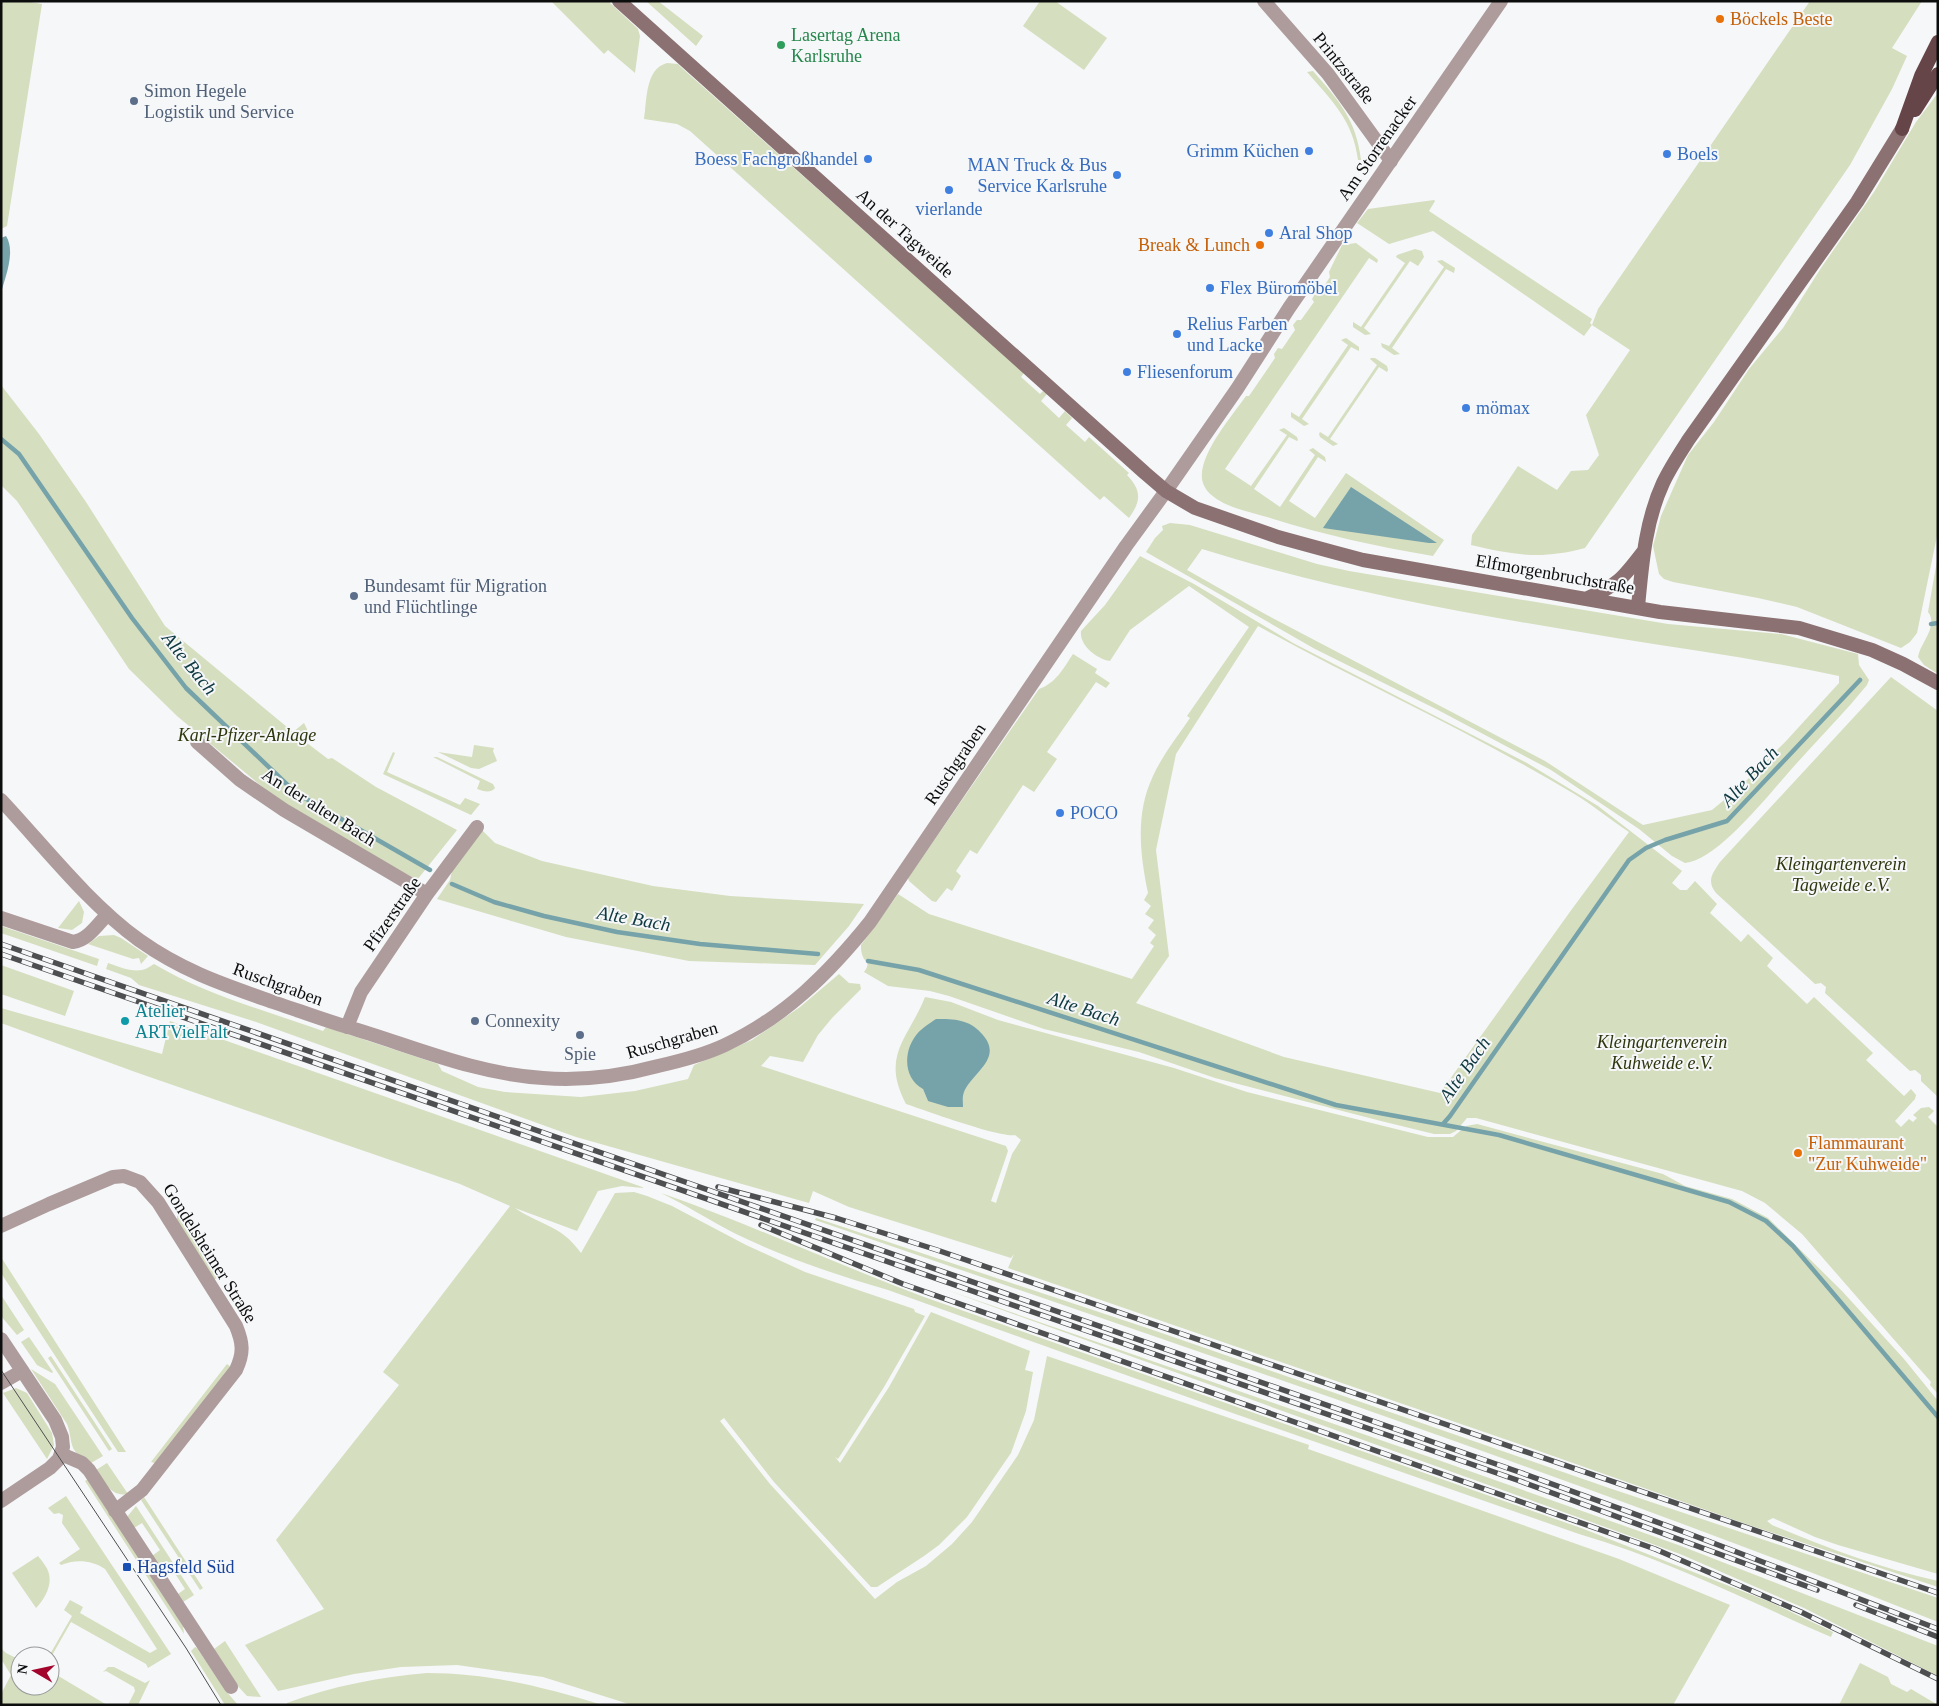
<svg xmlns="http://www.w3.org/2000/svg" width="1939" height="1706" font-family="Georgia,serif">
<rect width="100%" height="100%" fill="#f6f7f9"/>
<path fill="#d5debe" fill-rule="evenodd" d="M 1,1 L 25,1 L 42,4 L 7,226 L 1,229 Z
M 551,1 L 608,1 L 638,29 L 640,36 L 635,73 L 608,50 L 604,54 Z
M 646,1 L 658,1 L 703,36 L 696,46 Z
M 1040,1 L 1055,1 L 1107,38 L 1084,70 L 1023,26 Z
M 1810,1 L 1922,1 L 1892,48 L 1907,56 L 1892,89 L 1850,165 L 1585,548 C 1540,560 1515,555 1471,545 L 1472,535 L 1518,466 L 1557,490 L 1571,471 L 1588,470 L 1599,455 L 1586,415 L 1630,350 L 1592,325 L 1584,336 L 1433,231 L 1389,244 L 1357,223 L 1368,209 L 1434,200 L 1435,201 L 1429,211 L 1592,319 L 1590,323 L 1592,325 L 1598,309 Z
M 667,63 L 678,64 L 683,69 L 1024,373 L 1021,377 L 1040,394 L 1043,391 L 1047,394 L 1041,401 L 1059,418 L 1065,411 L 1072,418 L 1066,425 L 1085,442 L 1089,437 L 1129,473 L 1127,475 C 1142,491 1141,501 1129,518 L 1104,496 L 1100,500 L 690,131 L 677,124 L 644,119 C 647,100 645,69 667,63 Z
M 1313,71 C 1339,101 1356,119 1361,160 L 1358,160 C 1353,120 1332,101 1307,72 Z
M 1938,93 L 1938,531 L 1917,633 L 1910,642 L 1901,648 L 1797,607 L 1758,598 L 1673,582 L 1664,579 L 1659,574 L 1653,546 L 1661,516 L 1688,455 L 1714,422 L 1749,369 L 1783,328 L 1821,268 L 1874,192 L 1916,122 Z
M 1356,243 L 1376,258 L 1378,260 L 1377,263 L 1369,258 L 1225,469 L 1251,486 L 1287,435 L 1279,430 L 1284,428 L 1297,437 L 1298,440 L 1297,441 L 1289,437 L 1254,489 L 1280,507 L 1315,455 L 1309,450 L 1313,448 L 1325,457 L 1326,462 L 1318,457 L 1289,501 L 1315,518 L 1346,473 L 1444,540 L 1433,556 C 1375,546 1324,535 1267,517 C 1250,512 1228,508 1214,497 C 1208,493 1203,486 1202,479 C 1199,454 1232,416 1246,396 L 1249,396 L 1275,358 L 1274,354 L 1278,348 L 1282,349 L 1295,330 L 1293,325 L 1297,320 L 1301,320 L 1314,302 L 1312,299 L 1316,292 L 1320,292 L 1330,277 L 1329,272 L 1342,245 Z
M 1415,249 L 1422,251 L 1424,257 L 1418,266 L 1410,261 L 1364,328 L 1371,334 L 1365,335 L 1353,327 L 1353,322 L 1361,327 L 1405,263 L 1396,257 L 1397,255 Z
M 1442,260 L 1455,268 L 1454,273 L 1446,269 L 1392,348 L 1400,354 L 1394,355 L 1382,347 L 1381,343 L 1389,346 L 1444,267 L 1437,261 Z
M 1346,338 L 1359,347 L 1359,351 L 1351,347 L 1302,419 L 1309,424 L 1304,426 L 1291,417 L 1291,412 L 1299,417 L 1348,345 L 1341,340 Z
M 1371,358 L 1375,358 L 1387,366 L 1388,370 L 1387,372 L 1379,367 L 1330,439 L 1338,444 L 1333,446 L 1320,437 L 1319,434 L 1320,432 L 1328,437 L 1377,365 L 1370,359 Z
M 1,385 L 39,434 L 86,502 L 165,626 L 293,732 L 304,723 L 307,729 L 307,743 L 328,759 L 332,758 L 376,787 L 457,830 L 417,880 L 289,809 L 177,716 L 129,669 L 17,501 L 1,485 Z
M 1170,523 L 1190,525 L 1317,564 L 1349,571 L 1668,624 L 1781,634 L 1858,654 L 1859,665 L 1869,680 L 1867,685 L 1851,704 C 1833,724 1814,744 1796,764 C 1773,789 1718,861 1685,863 L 1672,856 L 1639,829 L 1551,770 L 1438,710 L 1315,649 L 1146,552 L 1155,538 L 1163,530 L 1162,526 ZM 1202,549 C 1337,591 1476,615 1616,638 C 1690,650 1765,660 1839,676 L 1839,683 L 1787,740 L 1741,786 L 1712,810 L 1643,825 L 1545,761 L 1265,614 L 1187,570 Z
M 1938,555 L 1938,674 L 1924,665 L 1918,657 C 1920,643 1939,626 1928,612 Z
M 1140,556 L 1194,584 L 1293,643 L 1527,763 L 1598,806 L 1682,871 L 1672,883 L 1680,890 L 1687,890 L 1695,881 L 1717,904 L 1710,913 L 1741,942 L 1748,934 L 1773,958 L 1767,966 L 1807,1004 L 1814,997 L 1873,1053 L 1866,1060 L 1904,1096 L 1911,1089 L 1916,1095 L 1915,1099 L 1895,1121 L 1901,1127 L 1909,1119 L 1913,1122 L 1917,1118 L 1913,1115 L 1921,1108 L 1929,1107 L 1934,1111 L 1928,1117 L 1938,1127 L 1938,1394 L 1930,1385 L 1931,1382 L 1802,1234 L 1765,1203 L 1742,1191 L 1476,1118 L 1467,1118 L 1456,1131 L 1450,1134 L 1434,1134 L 1381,1121 L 1215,1078 L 1139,1052 L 1044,1029 L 949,996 L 930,991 L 888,986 L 864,972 C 872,961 864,963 862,954 C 861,951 861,948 861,945 L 898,894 L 929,914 L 1132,979 L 1154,946 L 1150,943 L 1156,935 L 1148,928 L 1154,920 L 1145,914 L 1151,906 L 1144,900 L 1148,893 C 1140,854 1135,814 1153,776 C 1162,756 1177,737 1190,718 L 1187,716 L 1249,627 L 1189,586 L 1130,630 L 1110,661 C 1097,659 1079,645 1081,631 L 1105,605 ZM 1258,626 C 1363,684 1473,733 1576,795 C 1594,806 1611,820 1629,832 L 1572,909 L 1440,1093 L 1284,1057 L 1136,1003 L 1169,956 L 1156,850 L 1176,754 Z
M 1073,654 L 1097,669 L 1095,673 L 1110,683 L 1106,688 L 1096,682 L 1047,752 L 1057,759 L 1034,792 L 1023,785 L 977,854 L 970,850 L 956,871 L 961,876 L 952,891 L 947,888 L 936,902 L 932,901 L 909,881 L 908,878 L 1039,689 C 1056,683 1063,669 1073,654 Z
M 1891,677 L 1938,711 L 1938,1097 L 1921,1081 L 1921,1075 L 1915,1070 L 1910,1071 L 1825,993 L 1826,987 L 1821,983 L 1815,984 L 1716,893 C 1706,880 1713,873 1720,862 Z
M 474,745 L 494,748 L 493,751 L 497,761 L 479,769 L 471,768 L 438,752 L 472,757 Z
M 393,752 L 395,753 L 387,772 L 460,805 L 465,798 L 480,804 L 471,815 L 383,774 Z
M 433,757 L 437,757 L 493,784 L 495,788 C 490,794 483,791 477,789 L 480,781 Z
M 482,830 L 495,843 L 542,861 L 653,886 L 730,896 L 864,904 L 849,926 L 815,965 L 689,961 L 566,937 L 437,899 L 450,880 L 452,871 Z
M 79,901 L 84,912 L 82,923 L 72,930 L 58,928 Z
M 1,926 L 99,959 L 97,966 L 1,933 Z
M 114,935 L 121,938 L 148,956 L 141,964 L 139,958 L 133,959 L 88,944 L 99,936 Z
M 108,963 C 119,967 131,972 142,970 C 147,969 150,966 154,964 C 206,995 267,1011 323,1031 L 326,1027 L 438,1064 L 442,1071 L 478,1087 L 505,1092 L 581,1097 L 635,1091 L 688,1079 L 694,1065 L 752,1040 L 800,1007 L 839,974 L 849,983 L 860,984 L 861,989 L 832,1018 L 818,1035 L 803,1062 L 770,1056 L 761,1066 L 1006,1146 L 1008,1151 L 991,1201 L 996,1203 L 1012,1154 L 1021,1140 L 1015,1135 C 1000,1138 924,1110 906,1104 C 880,1055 909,1038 925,997 L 951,1002 L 998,1020 L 1174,1068 L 1247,1092 L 1428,1137 L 1453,1137 L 1466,1126 L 1477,1124 L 1663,1174 L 1685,1186 L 1732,1199 L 1768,1218 L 1842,1291 L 1904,1359 L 1938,1401 L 1938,1574 L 1838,1545 L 1815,1537 L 1773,1518 L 1767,1521 L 1772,1525 C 1827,1548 1880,1568 1938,1581 L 1938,1587 L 1746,1524 L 1519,1444 L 1008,1268 L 1014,1254 L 1011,1258 L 849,1207 L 813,1191 L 809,1203 L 576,1137 L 253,1021 L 139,985 L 131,978 L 106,969 ZM 983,1067 L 969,1083 L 962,1095 L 928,1101 L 923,1089 Z
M 1,965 L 74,991 L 65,1016 L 1,994 Z
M 1,1008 L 162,1054 L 170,1021 L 645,1188 L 622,1186 L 598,1191 L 577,1231 L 515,1208 C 541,1226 560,1224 581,1253 L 615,1193 L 634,1192 L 647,1196 L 672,1206 L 746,1245 L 805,1272 L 914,1309 L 915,1312 L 925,1316 L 884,1387 L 838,1459 L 835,1457 L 840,1463 L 889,1387 L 931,1312 L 1030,1351 L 1025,1370 L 1033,1372 L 1026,1411 L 1011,1453 L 967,1517 L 939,1545 L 924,1556 L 877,1587 L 871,1587 L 774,1482 L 724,1418 L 720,1421 L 770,1484 L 875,1599 L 897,1582 L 926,1566 L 952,1544 L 972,1522 L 1018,1455 L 1034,1420 L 1047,1356 L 1309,1445 L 1308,1449 L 1619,1559 L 1730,1605 L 1673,1705 L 632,1705 L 543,1677 L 457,1665 L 401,1667 L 354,1674 L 278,1691 L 245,1645 L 324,1609 L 276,1540 L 399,1385 L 383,1372 L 510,1206 L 460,1184 L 138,1073 L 1,1023 Z
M 661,1193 C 750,1224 836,1264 924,1297 L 1581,1528 L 1770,1602 L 1833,1632 L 1831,1637 C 1748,1601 1666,1559 1579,1534 L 1221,1409 L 888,1290 C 836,1275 783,1257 734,1233 C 709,1220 686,1205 661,1193 Z
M 177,1215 L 218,1277 L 214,1280 L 177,1220 Z
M 816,1218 L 1150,1329 L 1609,1488 L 1938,1598 L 1938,1622 C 1568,1475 1191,1349 815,1220 Z
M 1,1257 L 126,1452 L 118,1452 L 1,1273 Z
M 944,1289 L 1441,1461 L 1681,1546 L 1938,1646 L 1938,1676 L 1804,1608 L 1680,1554 Z
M 1,1295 L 24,1330 L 17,1335 L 1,1316 Z
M 29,1337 L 53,1372 L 52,1373 L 37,1365 L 21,1342 Z
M 51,1356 L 112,1449 L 109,1451 L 48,1358 Z
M 227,1364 L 231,1367 L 155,1463 L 151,1462 Z
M 31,1369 L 55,1384 L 103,1456 L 91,1463 C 86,1460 78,1457 75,1451 C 70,1445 71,1433 67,1424 Z
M 16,1388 L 27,1393 L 52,1433 L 54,1445 L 47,1459 L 3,1393 Z
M 107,1463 L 128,1494 C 111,1497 105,1483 96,1470 Z
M 88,1479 L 183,1626 L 184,1634 L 85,1481 Z
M 66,1496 L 171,1654 L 148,1668 L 146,1664 L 71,1622 L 50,1659 L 49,1656 L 72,1616 L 64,1610 L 70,1600 L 83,1607 L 80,1613 L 150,1653 L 157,1649 L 105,1569 C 92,1560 75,1559 61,1565 L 59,1563 L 80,1549 L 62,1523 L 63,1515 L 59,1513 L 54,1514 L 48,1508 Z
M 144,1497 L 203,1588 L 200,1590 L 141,1500 Z
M 136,1506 L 194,1595 L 183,1602 L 178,1594 L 185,1589 L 167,1561 L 159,1565 L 152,1556 L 160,1550 L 142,1523 L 134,1528 L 127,1517 Z
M 38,1556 C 42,1561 48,1568 49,1574 C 52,1586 44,1600 36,1608 L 12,1573 Z
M 225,1641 L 261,1697 L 247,1696 L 234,1682 L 214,1649 Z
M 195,1647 L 197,1648 L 226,1691 L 238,1705 L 225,1705 L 191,1651 Z
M 1,1648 L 6,1653 L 20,1660 L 20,1686 L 50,1686 L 50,1671 L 107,1705 L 1,1705 L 1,1694 L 11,1675 L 1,1659 Z
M 1860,1663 L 1888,1677 L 1891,1684 L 1907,1692 L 1911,1689 L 1938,1705 L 1839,1705 Z
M 108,1667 L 114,1667 L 145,1683 L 150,1680 L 138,1705 L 128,1705 L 135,1691 L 134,1687 L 106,1671 L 103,1672 Z
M 427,1673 C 488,1673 544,1687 602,1705 L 287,1705 L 287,1703 C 332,1686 380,1677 427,1673 Z"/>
<path fill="#76a2aa" d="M 6,236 C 16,251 5,278 1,293 L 1,238 Z
M 1351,487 L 1437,543 L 1429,543 L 1323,528 Z
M 936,1019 C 954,1019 969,1019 982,1034 C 1004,1058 973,1072 964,1092 C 962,1097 963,1102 963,1107 L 948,1107 L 928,1101 L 923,1089 C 903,1078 903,1051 917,1034 C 922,1028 930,1023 936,1019 Z"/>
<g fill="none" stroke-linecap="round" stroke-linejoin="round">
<path stroke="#76a2aa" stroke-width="4.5" d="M 1,439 L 19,454 L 132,618 L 186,688 L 296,793 L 430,870
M 1931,624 L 1938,623
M 452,884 L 494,902 L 544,916 L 617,932 L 700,944 L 818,954
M 868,961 L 919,970 L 1336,1105 L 1499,1135 L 1729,1202 L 1766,1221 L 1793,1246 L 1938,1417
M 1443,1124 L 1450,1116 L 1629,860 L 1646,848 L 1665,840 L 1727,821 L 1860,680"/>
<path stroke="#ae9c9d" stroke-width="14" d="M 1264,1 L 1328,74 L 1391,161
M 197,742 L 240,780 L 284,810 L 427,894
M 1,800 C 45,847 87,902 139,940 C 184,972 225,985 276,1003 C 300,1011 323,1020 348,1027 C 412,1046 475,1074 543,1078 C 581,1081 621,1076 658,1066 C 680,1061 704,1055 725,1045 C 785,1017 829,973 870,922 L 1126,546 L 1166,491
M 1,918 L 73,942 C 88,940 97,925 107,915
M 347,1027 L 361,992 L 427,894 L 477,827
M 1,1226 L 49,1204 L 113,1177 L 124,1176 L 140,1182 L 158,1202 L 236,1326 C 243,1343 244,1353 236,1370 L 142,1490 L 115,1511
M 1,1383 L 22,1371
M 61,1454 L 82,1463 L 89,1470 L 231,1687"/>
<path stroke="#ae9c9d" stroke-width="14" d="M 1166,491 L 1237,389 L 1289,308 L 1501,1
M 1,1339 L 55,1420 L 62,1437 L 63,1447 L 59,1459 L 50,1468 L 1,1501"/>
<path stroke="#8b7172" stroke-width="14" d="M 619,1 L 1145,473 L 1166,491 L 1195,508 L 1278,537 L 1333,552 L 1363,560 L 1660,612 L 1799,628 L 1872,650 L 1903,664 L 1938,683
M 1588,598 C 1619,584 1623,578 1643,552
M 1638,607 C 1642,565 1645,522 1663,483 C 1670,468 1680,453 1689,439 L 1857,202 L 1902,129"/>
<path stroke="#664548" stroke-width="14" d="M 1915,110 L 1938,74
M 1902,129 L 1921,76 L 1938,42"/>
<path stroke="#4e4f50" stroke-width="1" d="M 1,1370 L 186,1648 L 221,1705"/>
<defs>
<path id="rail" d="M 1,944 L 1519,1472 L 1687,1533 L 1938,1629
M 1,954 L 1517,1480 L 1817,1590
M 718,1187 L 836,1218 L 937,1250 L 1938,1593
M 761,1225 L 903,1284 L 1655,1549 L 1801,1612 L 1938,1679
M 1856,1605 L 1938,1637"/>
</defs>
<use href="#rail" stroke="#4e4f50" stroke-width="5.5"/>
<use href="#rail" stroke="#f6f7f9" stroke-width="4" stroke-dasharray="11" stroke-linecap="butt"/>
</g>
<g fill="#e8710a" stroke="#f6f7f9" stroke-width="2">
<circle cx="1720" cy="19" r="5"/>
<circle cx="1260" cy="245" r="5"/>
<circle cx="1798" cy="1153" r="5"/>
</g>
<circle fill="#2e9e5b" stroke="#f6f7f9" stroke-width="2" cx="781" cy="45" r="5"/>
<g fill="#5c6f8a" stroke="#f6f7f9" stroke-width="2">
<circle cx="134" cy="101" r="5"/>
<circle cx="354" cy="596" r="5"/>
<circle cx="475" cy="1021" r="5"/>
<circle cx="580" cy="1035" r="5"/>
</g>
<g fill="#3f7fe0" stroke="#f6f7f9" stroke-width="2">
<circle cx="1309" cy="151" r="5"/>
<circle cx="1667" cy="154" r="5"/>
<circle cx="868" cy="159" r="5"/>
<circle cx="1117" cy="175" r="5"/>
<circle cx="949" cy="190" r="5"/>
<circle cx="1269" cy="233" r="5"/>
<circle cx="1210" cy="288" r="5"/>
<circle cx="1177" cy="334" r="5"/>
<circle cx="1127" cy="372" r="5"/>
<circle cx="1466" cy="408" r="5"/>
<circle cx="1060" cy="813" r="5"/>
</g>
<circle fill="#0f9aa8" stroke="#f6f7f9" stroke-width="2" cx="125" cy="1021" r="5"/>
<rect fill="#1a4fb4" stroke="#f6f7f9" stroke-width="2" x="122" y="1562" width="10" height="10" rx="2.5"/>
<g text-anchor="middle" stroke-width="4" stroke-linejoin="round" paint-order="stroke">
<g font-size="18" fill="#c56008" stroke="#f6f7f9" text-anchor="start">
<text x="1730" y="25">Böckels Beste</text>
<text x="1250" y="251" text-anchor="end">Break &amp; Lunch</text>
<text x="1808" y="1149">Flammaurant<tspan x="1808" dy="21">"Zur Kuhweide"</tspan></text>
</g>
<g font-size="18" fill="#27864d" stroke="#f6f7f9" text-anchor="start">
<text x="791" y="41">Lasertag Arena<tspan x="791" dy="21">Karlsruhe</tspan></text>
</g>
<g font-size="18" fill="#0c0d0d" stroke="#f6f7f9">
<text transform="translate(1344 68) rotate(51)" y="6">Printzstraße</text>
<text transform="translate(1377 148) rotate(-55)" y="6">Am Storrenacker</text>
<text transform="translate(905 233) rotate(42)" y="6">An der Tagweide</text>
<text transform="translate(1555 574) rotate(10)" y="6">Elfmorgenbruchstraße</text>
<text transform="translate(955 764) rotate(-56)" y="6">Ruschgraben</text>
<text transform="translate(319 807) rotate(32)" y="6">An der alten Bach</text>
<text transform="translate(392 914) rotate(-55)" y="6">Pfizerstraße</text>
<text transform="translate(278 984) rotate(20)" y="6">Ruschgraben</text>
<text transform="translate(672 1040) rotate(-16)" y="6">Ruschgraben</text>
<text transform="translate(210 1253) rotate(58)" y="6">Gondelsheimer Straße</text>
</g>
<g font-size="18" fill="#4e5e75" stroke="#f6f7f9" text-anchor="start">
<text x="144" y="97">Simon Hegele<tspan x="144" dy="21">Logistik und Service</tspan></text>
<text x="364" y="592">Bundesamt für Migration<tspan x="364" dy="21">und Flüchtlinge</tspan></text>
<text x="485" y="1027">Connexity</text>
<text x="580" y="1060" text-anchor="middle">Spie</text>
</g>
<g font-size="18" fill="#366cbe" stroke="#f6f7f9" text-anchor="start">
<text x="1299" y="157" text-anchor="end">Grimm Küchen</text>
<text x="1677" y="160">Boels</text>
<text x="858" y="165" text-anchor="end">Boess Fachgroßhandel</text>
<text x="1107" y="171" text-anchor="end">MAN Truck &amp; Bus<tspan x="1107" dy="21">Service Karlsruhe</tspan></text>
<text x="949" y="215" text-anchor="middle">vierlande</text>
<text x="1279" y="239">Aral Shop</text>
<text x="1220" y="294">Flex Büromöbel</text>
<text x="1187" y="330">Relius Farben<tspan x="1187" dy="21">und Lacke</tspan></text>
<text x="1137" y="378">Fliesenforum</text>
<text x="1476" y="414">mömax</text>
<text x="1070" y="819">POCO</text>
</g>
<g font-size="18" font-style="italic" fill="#2e360d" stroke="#f6f7f9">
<text x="247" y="741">Karl-Pfizer-Anlage</text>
<text x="1841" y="870">Kleingartenverein<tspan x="1841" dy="21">Tagweide e.V.</tspan></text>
<text x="1662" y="1048">Kleingartenverein<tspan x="1662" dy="21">Kuhweide e.V.</tspan></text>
</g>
<g font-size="18" fill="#0d838f" stroke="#f6f7f9" text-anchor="start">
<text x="135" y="1017">Atelier<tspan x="135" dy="21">ARTVielFalt</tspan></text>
</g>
<g font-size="18" fill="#164399" stroke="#f6f7f9" text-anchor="start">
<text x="137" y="1573">Hagsfeld Süd</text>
</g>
<g font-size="19" font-style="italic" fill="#0e3940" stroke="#f6f7f9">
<text transform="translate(190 663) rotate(51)" y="7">Alte Bach</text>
<text transform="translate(1749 776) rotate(-47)" y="7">Alte Bach</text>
<text transform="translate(634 918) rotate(10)" y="7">Alte Bach</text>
<text transform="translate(1084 1008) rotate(18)" y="7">Alte Bach</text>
<text transform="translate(1464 1069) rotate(-55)" y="7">Alte Bach</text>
</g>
</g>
<rect width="1939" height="1706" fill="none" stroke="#0c0d0d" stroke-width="5"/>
<g transform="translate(35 1671) rotate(279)"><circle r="24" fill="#f6f7f9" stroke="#98999b"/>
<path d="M0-4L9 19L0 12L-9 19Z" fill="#a3042c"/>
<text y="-8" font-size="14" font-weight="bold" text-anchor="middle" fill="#0c0d0d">N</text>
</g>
</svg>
